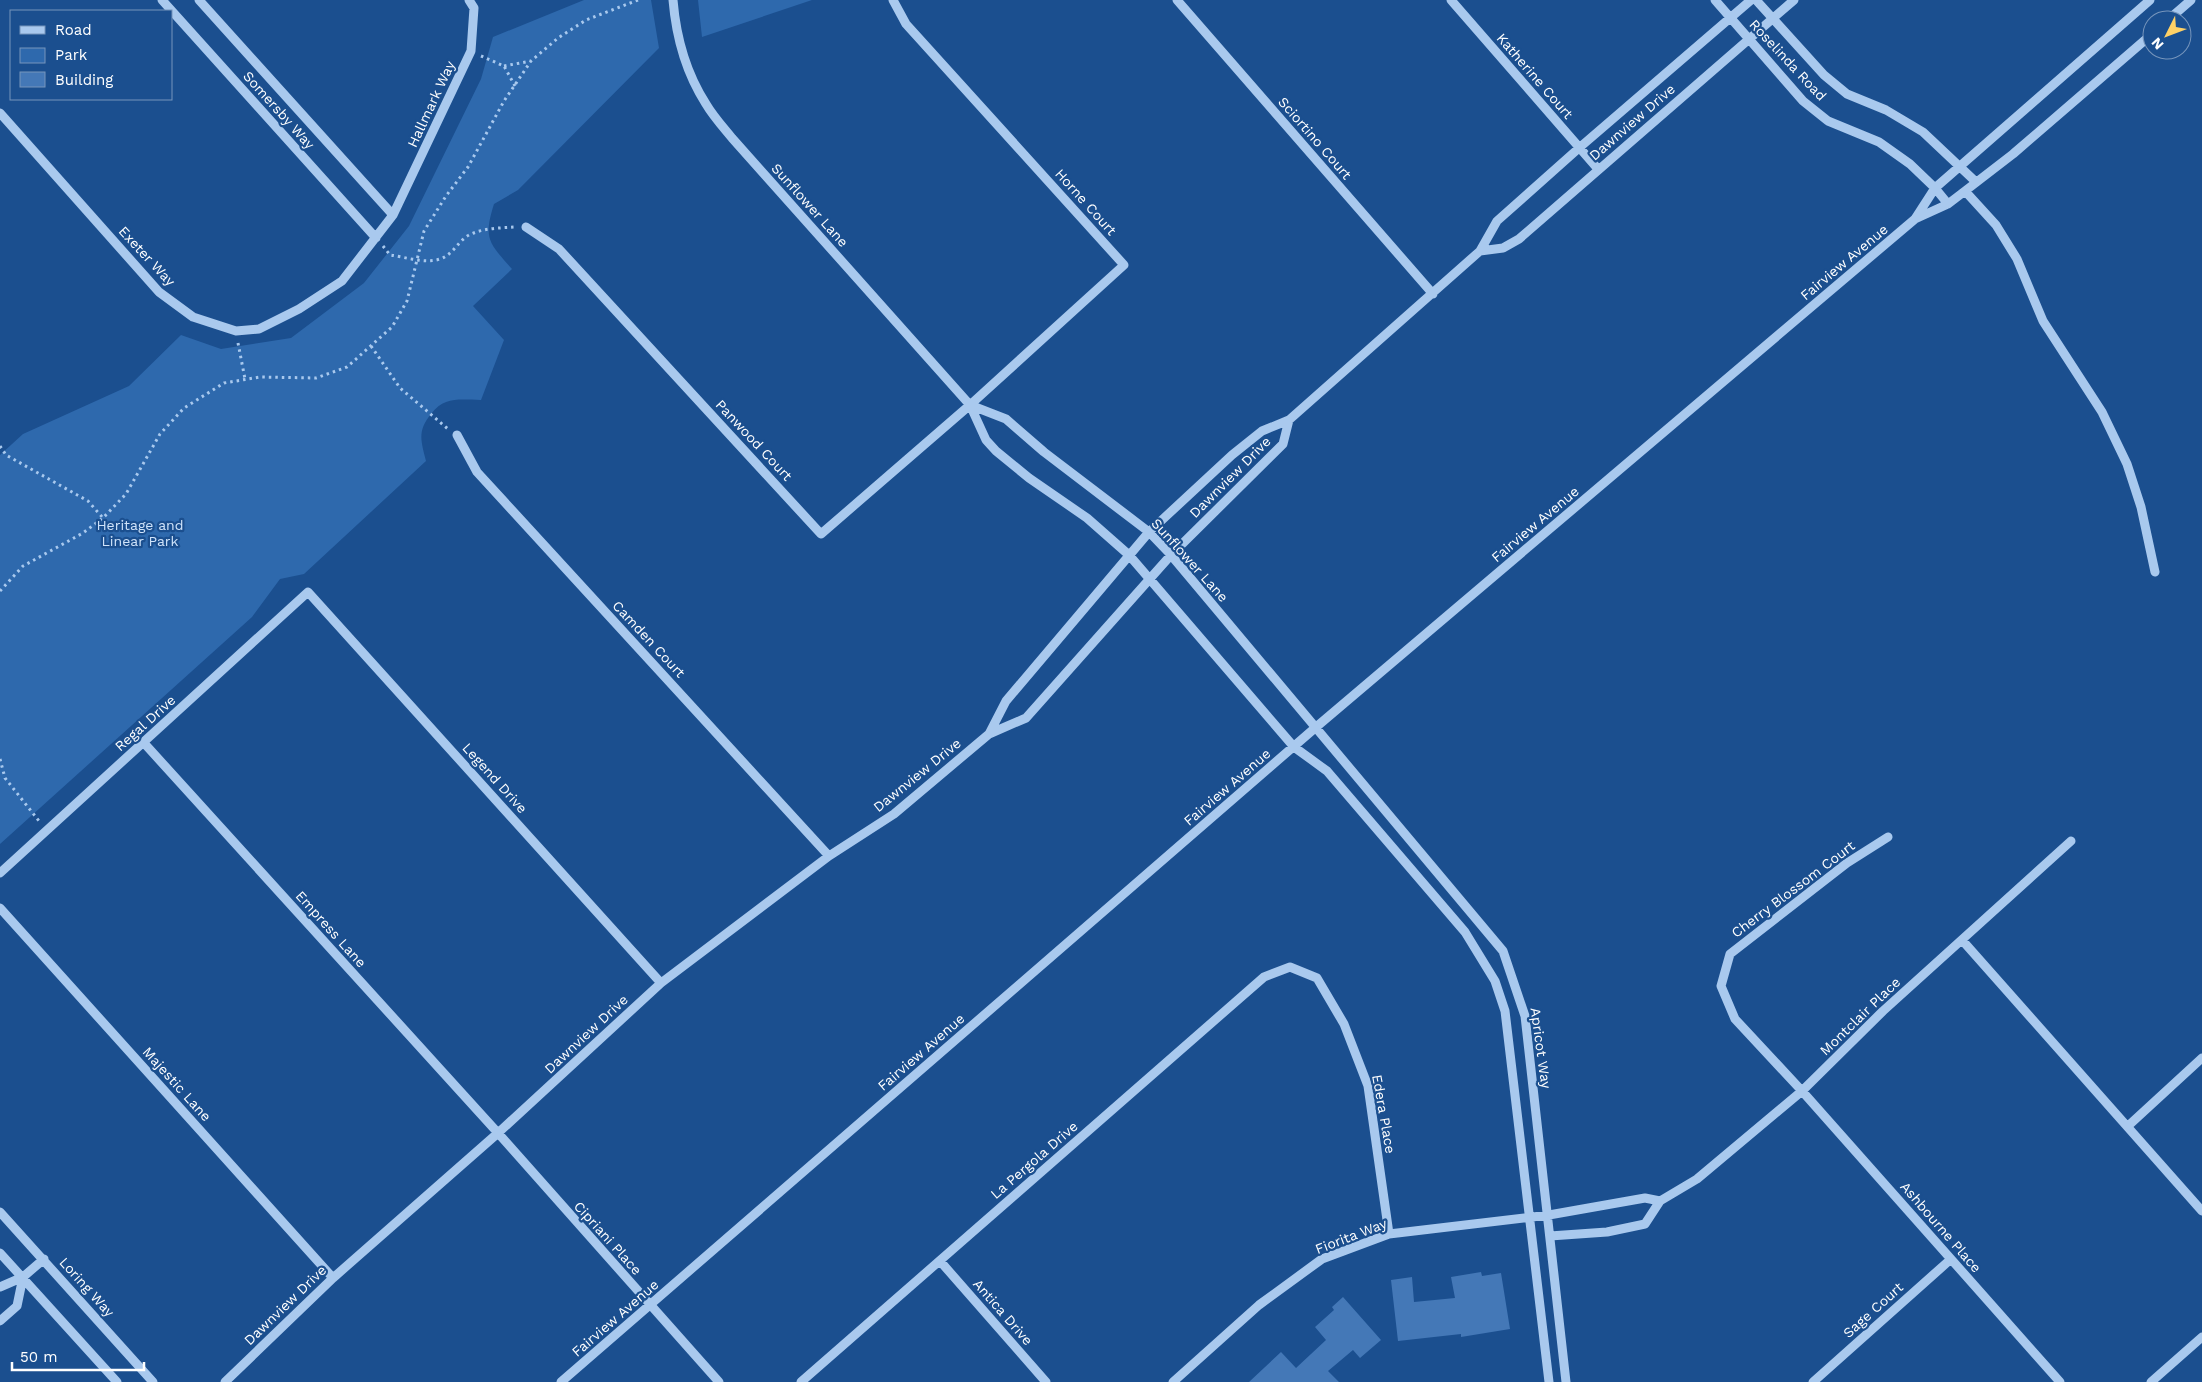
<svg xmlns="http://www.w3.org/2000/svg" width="2202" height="1382" font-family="'Work Sans',sans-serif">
<rect width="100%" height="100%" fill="#1b4f8f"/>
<path fill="#2e69ad" d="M 584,0 L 651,0 L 659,48 L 518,190 L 494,204 C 483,239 489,243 512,269 L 473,306 L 504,340 L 481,400 C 460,400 445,396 431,414 C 417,431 421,441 426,461 L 304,574 L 280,579 L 252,617 L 0,844 L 0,455 L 23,434 L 129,386 L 181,335 L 221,349 L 291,338 L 364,283 L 409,226 L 481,79 L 493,37 Z
M 698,0 L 812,0 L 702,37 Z"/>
<path fill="#4478b7" d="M 1481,1272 L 1482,1276 L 1501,1273 L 1510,1329 L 1461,1337 L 1461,1334 L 1398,1341 L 1391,1280 L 1412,1277 L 1414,1302 L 1455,1298 L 1451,1277 Z
M 1343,1297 L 1381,1340 L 1360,1358 L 1353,1350 L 1328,1371 L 1339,1382 L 1249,1382 L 1281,1352 L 1296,1368 L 1326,1340 L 1315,1327 L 1334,1310 L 1332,1307 Z"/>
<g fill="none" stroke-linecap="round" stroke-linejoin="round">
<path stroke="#a9c9ee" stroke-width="3" stroke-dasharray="2.5 4" stroke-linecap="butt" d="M 481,56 L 504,66 L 515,86
M 504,66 L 531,61
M 383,246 L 390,255 C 405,257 425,264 440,259 C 453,255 458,241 469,235 C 483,228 500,228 515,227
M 238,343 L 245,379
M 371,346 L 400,388 L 448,429
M 0,446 L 6,455 L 88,501 L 103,518
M 0,591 L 23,566 L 83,533 L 103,518 L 126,494 L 160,434 L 184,408 L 224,383 L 260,377 L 316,378 L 347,367 L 392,327 L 407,301 L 424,231 L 446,196 L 468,167 L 504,101 L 531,61 L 558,38 L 586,20 L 638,0
M 0,759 L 5,778 L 39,821"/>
<path stroke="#a9c9ee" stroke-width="9" d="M 162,0 L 376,238
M 199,0 L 393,215
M 673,0 C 676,36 686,73 706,104 C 713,116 723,127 732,138 L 970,405 L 986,440 L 996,451 L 1029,478 L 1087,518 L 1129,555 L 1294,747 L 1327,771 L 1465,932 L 1495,981 L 1505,1011 L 1549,1382
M 1177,0 L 1433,294
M 1451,0 L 1598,169
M 1715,0 L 1803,101 L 1828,121 L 1879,142 L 1910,164 L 1935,188 L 1948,204
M 1756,0 L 1824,75 L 1847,94 L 1886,110 L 1923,132 L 1976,182
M 2168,20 L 2191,0
M 0,113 L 159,292 L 193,317 L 236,331 L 259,329 L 299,309 L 342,281 L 393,215 L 471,51 L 474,8 L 469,0
M 1965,191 L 1996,225 L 2017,259 L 2043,321 L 2102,412 L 2127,464 L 2141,507 L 2155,572
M 1915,219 L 1935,188 L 2150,0
M 526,227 L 559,249 L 821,534 L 970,405 L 1124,265 L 906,24 L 893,0
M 1480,251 L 1503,248 L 1519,239 L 1794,0
M 970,405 L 1006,419 L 1044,452 L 1149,532 L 1171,555 L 1503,951 L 1525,1016 L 1566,1382
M 457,435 L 477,472 L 829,856
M 989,734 L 1006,701 L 1149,532 L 1232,455 L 1262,431 L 1289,420 L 1480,251 L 1497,221 L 1579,148 L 1751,0
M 144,743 L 498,1133 L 719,1382
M 1888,837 L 1847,863 L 1730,954 L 1721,986 L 1735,1019 L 1802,1091 L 2060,1382
M 0,873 L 308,592 L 661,983
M 0,908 L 333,1278
M 1962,940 L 2202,1211
M 2128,1126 L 2202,1058
M 0,1212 L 153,1382
M 1550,1236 L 1607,1232 L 1645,1224 L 1660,1201 L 1697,1179 L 1802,1091 L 1883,1011 L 2071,841
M 0,1253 L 117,1382
M 940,1261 L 1046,1382
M 0,1287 L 23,1277 L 44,1259
M 0,1321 L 17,1306 L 23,1277
M 225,1382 L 333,1278 L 498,1133 L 661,983 L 829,856 L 894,814 L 989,734 L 1026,718 L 1171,555 L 1283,444 L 1289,420
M 561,1382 L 1315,728 L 1915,219 L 1948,204 L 1965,191 L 2013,154 L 2152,34
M 801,1382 L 1264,977 L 1290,967 L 1317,978 L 1344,1024 L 1368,1086 L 1389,1234
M 1173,1382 L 1259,1305 L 1322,1259 L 1389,1234 L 1549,1215 L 1645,1198 L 1660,1201
M 1813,1382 L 1951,1259
M 2151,1382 L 2202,1337"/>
</g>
<g text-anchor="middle" stroke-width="4.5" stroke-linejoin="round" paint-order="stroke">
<g font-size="14" fill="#fff" stroke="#1b4f8f">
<text transform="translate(1788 60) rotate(47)" y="5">Roselinda Road</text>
<text transform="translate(1535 76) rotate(49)" y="5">Katherine Court</text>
<text transform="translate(431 104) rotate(-65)" y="5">Hallmark Way</text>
<text transform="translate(279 110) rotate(48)" y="5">Somersby Way</text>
<text transform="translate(1632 122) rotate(-41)" y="5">Dawnview Drive</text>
<text transform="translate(1315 138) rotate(49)" y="5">Sciortino Court</text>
<text transform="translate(1086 202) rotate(48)" y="5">Horne Court</text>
<text transform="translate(810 205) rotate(48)" y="5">Sunflower Lane</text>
<text transform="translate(147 256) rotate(47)" y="5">Exeter Way</text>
<text transform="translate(1844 262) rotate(-40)" y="5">Fairview Avenue</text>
<text transform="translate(754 440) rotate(47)" y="5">Panwood Court</text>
<text transform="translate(1230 477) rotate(-45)" y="5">Dawnview Drive</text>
<text transform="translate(1535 524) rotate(-40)" y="5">Fairview Avenue</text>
<text transform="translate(1190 560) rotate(48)" y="5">Sunflower Lane</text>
<text transform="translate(649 639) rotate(47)" y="5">Camden Court</text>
<text transform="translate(145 723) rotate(-42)" y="5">Regal Drive</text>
<text transform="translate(917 775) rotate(-39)" y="5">Dawnview Drive</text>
<text transform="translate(495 778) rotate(48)" y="5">Legend Drive</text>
<text transform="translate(1227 787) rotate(-41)" y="5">Fairview Avenue</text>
<text transform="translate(1793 889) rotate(-37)" y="5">Cherry Blossom Court</text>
<text transform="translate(331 929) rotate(48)" y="5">Empress Lane</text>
<text transform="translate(1860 1016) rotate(-44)" y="5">Montclair Place</text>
<text transform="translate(586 1034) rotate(-43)" y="5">Dawnview Drive</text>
<text transform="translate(1541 1048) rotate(82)" y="5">Apricot Way</text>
<text transform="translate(921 1052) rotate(-41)" y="5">Fairview Avenue</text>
<text transform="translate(177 1084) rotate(48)" y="5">Majestic Lane</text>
<text transform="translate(1384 1114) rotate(80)" y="5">Edera Place</text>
<text transform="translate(1034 1160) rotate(-41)" y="5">La Pergola Drive</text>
<text transform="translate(1941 1227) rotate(49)" y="5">Ashbourne Place</text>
<text transform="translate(1351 1236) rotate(-21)" y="5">Fiorita Way</text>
<text transform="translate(608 1238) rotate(48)" y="5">Cipriani Place</text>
<text transform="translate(87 1287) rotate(48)" y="5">Loring Way</text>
<text transform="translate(285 1305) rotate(-44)" y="5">Dawnview Drive</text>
<text transform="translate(1873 1310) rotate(-42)" y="5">Sage Court</text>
<text transform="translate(1003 1312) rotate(49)" y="5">Antica Drive</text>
<text transform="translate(615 1318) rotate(-41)" y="5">Fairview Avenue</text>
</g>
<g font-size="14" fill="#cfe3fa" stroke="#1b4f8f">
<text x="140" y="530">Heritage and<tspan x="140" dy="16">Linear Park</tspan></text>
</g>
</g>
<rect x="10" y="10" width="162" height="90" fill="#1b4f8f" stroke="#7695bc"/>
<rect x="20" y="26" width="25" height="8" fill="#a9c9ee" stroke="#7695bc"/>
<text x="55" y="35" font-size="15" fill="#ffffff">Road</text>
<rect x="20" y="48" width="25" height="15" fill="#2e69ad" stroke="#7695bc"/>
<text x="55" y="60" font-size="15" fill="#ffffff">Park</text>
<rect x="20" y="72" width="25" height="15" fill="#4478b7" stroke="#7695bc"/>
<text x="55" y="85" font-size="15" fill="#ffffff">Building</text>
<g transform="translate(2167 35) rotate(228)"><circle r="24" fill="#1b4f8f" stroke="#7695bc"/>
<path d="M0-4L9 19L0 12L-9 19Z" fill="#ffd166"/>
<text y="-8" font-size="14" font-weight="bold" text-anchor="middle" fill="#ffffff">N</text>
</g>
<path d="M12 1362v8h132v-8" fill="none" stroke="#ffffff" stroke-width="2.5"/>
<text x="20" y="1362" font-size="15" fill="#ffffff" stroke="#1b4f8f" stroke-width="4" paint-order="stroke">50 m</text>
</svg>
